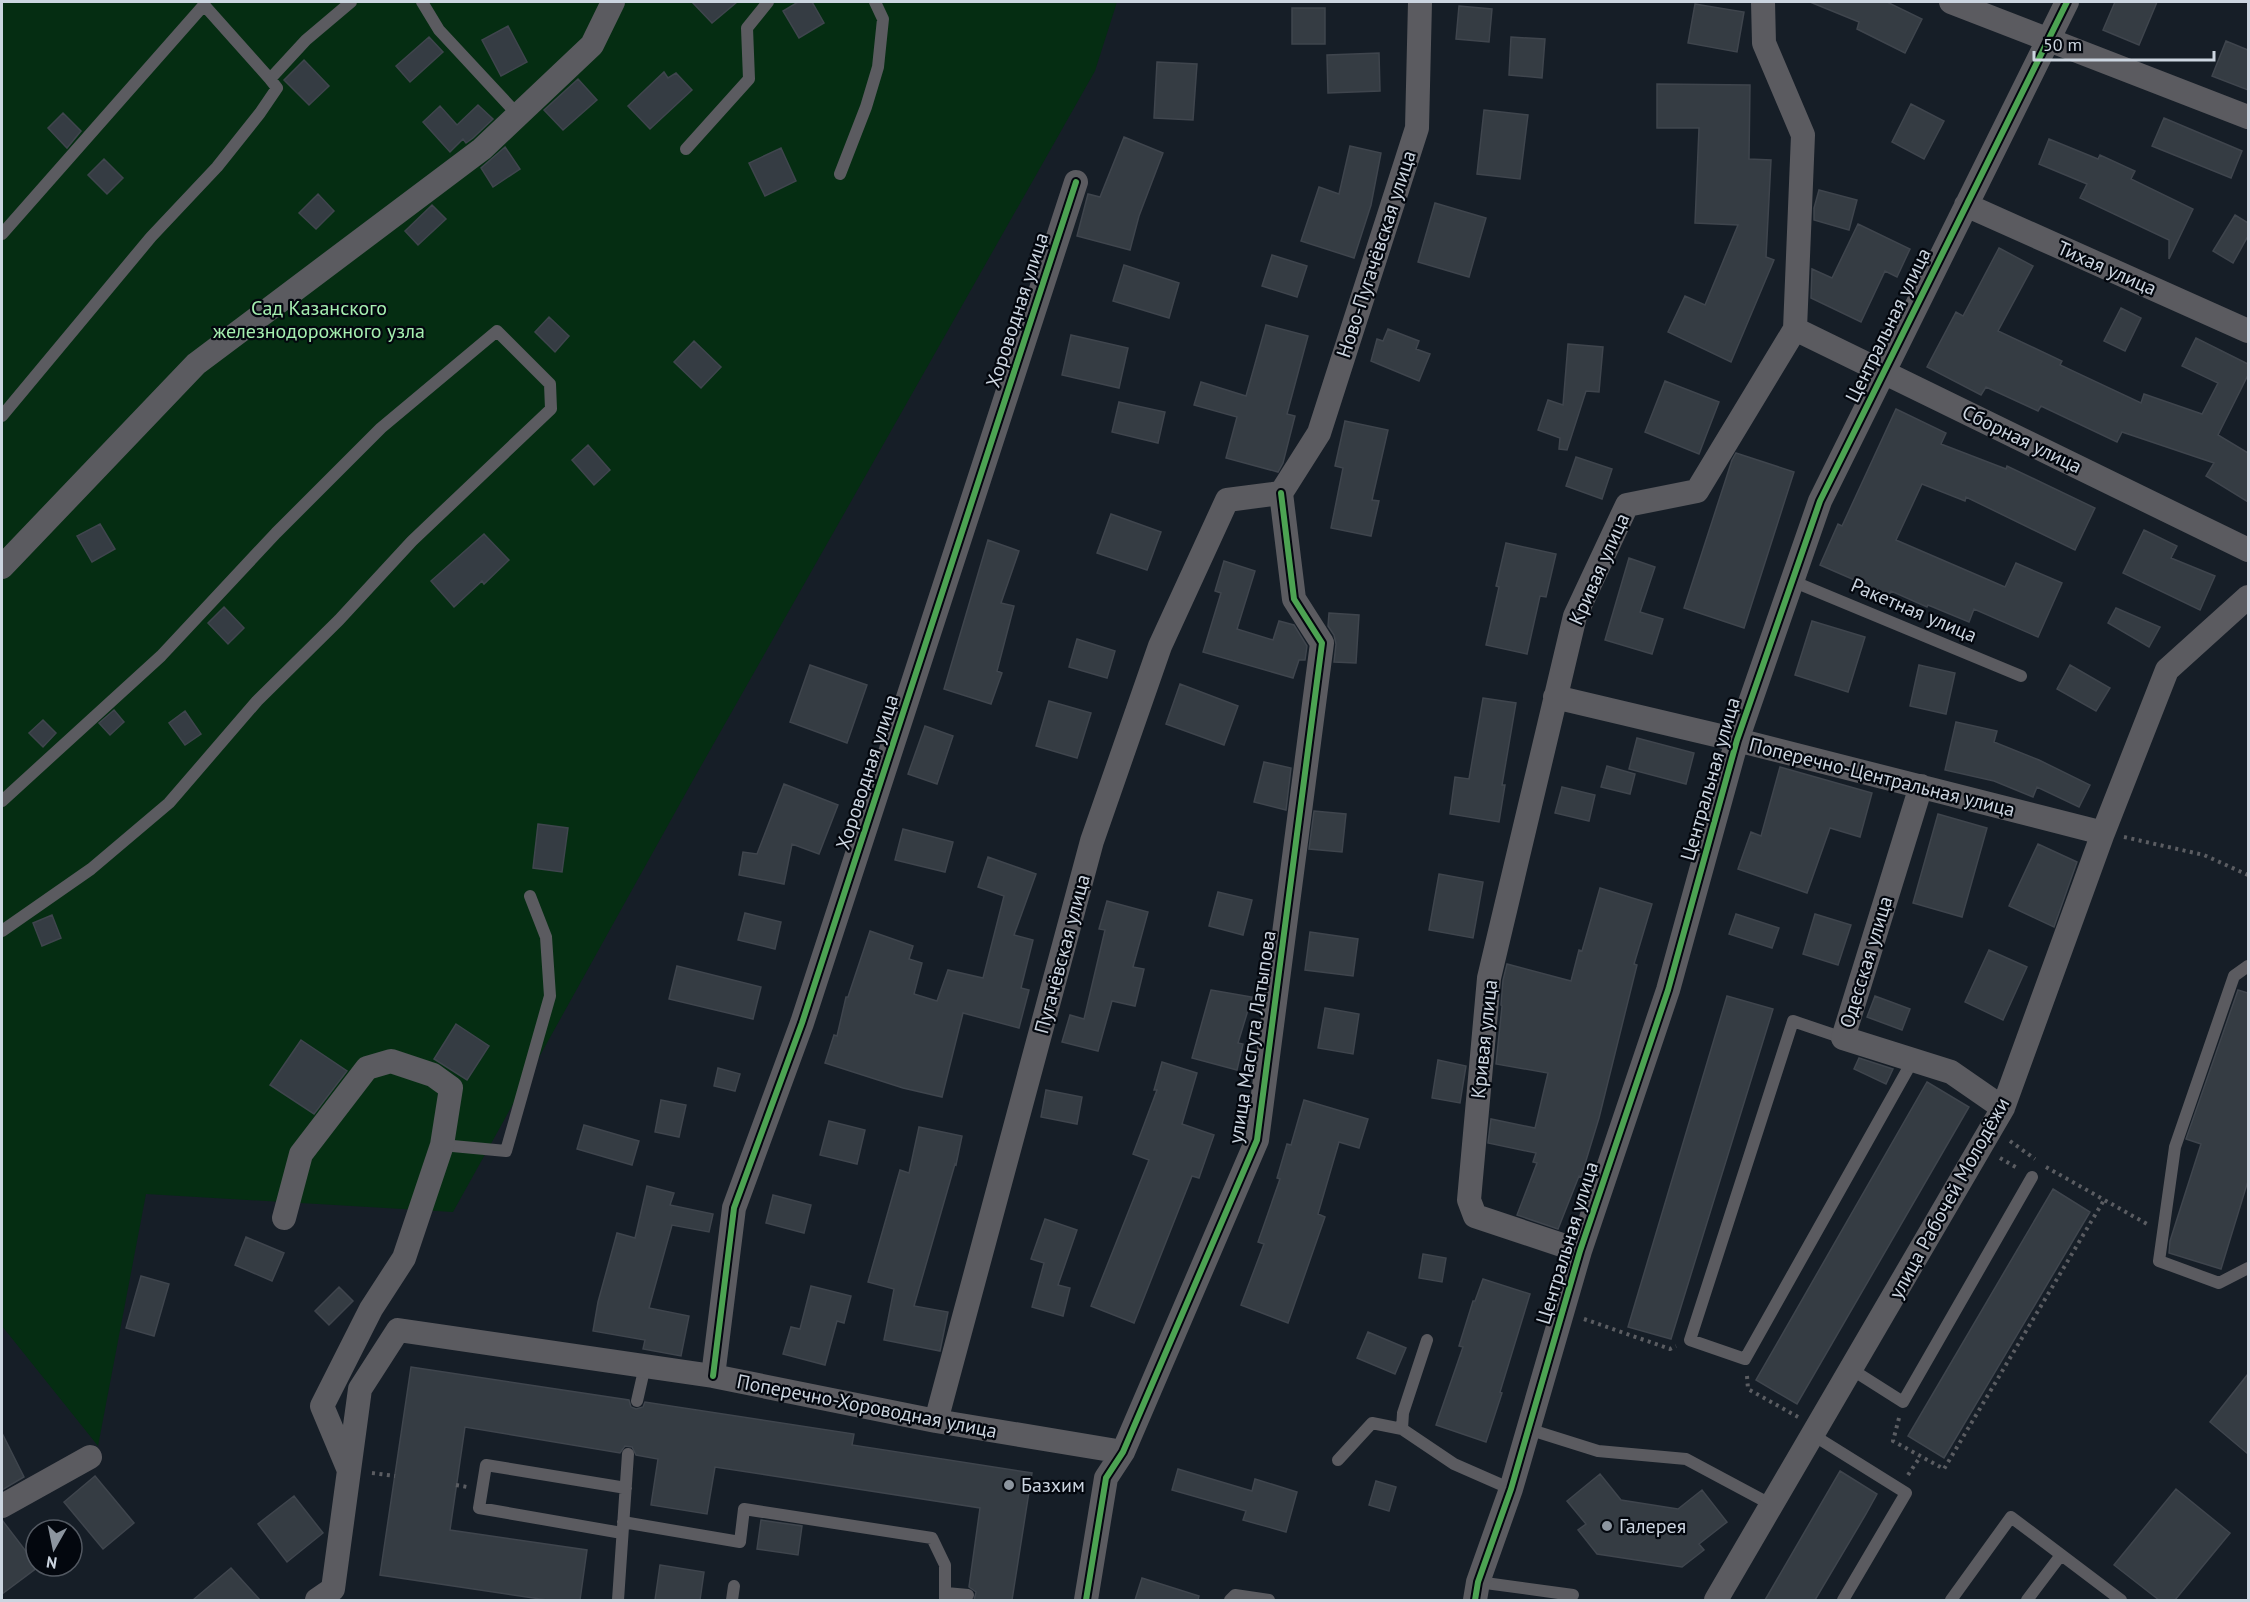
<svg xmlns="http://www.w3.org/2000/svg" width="2250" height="1602" font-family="'PT Sans',sans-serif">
<rect width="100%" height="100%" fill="#161e27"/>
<path fill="#052d12" d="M 2,2 L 1117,2 L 1095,71 L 692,782 L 453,1212 L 146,1194 L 98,1446 L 2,1326 Z"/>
<path fill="#353c43" stroke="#3f454d" stroke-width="1.5" d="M 692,2 L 737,2 L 712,23 Z
M 798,2 L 812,2 L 824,23 L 799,38 L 783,11 Z
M 1810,2 L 1887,2 L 1922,19 L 1905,53 L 1857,29 L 1859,22 Z
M 2115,2 L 2157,2 L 2139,45 L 2103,30 Z
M 1695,4 L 1744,12 L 1737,52 L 1688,43 Z
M 1459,6 L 1492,9 L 1489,42 L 1456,39 Z
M 1292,8 L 1325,8 L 1325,44 L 1292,44 Z
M 508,26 L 527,62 L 501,76 L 482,40 Z
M 429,37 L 443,52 L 410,82 L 396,66 Z
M 1511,37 L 1545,39 L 1542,78 L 1509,75 Z
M 2226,41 L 2248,50 L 2248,90 L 2212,76 Z
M 1379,53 L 1380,91 L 1328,93 L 1327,55 Z
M 304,60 L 329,86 L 309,105 L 284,80 Z
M 1157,62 L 1197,64 L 1193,120 L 1154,118 Z
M 664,72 L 668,78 L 676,73 L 692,90 L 650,129 L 628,106 Z
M 578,79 L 597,100 L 563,130 L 544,110 Z
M 1657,84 L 1750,85 L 1749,159 L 1771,160 L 1766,257 L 1774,260 L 1731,362 L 1668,332 L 1685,296 L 1705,305 L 1738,225 L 1695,223 L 1699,128 L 1657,128 Z
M 1911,104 L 1944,121 L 1924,159 L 1892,142 Z
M 478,105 L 493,119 L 473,138 L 466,143 L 463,139 L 450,152 L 423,122 L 440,106 L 457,125 Z
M 1484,110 L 1528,115 L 1520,179 L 1477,174 Z
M 63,113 L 81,131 L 67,148 L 48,128 Z
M 2164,118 L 2242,151 L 2231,178 L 2152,146 Z
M 1124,137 L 1163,153 L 1139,216 L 1130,250 L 1077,236 L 1088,194 L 1100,197 Z
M 2049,139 L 2098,159 L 2100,155 L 2135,171 L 2131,179 L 2193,209 L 2169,259 L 2169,240 L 2080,198 L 2087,184 L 2039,164 Z
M 1350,146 L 1381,153 L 1371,205 L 1354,258 L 1301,241 L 1319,187 L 1339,194 Z
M 505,147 L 520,169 L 493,187 L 481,168 Z
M 781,148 L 796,181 L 765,196 L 749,163 Z
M 104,159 L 123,178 L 107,194 L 88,175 Z
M 1819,190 L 1857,200 L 1849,230 L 1814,220 L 1814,208 Z
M 318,194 L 334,211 L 316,229 L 299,213 Z
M 1435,203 L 1486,218 L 1469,277 L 1418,262 Z
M 432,205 L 446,219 L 418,245 L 405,231 Z
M 2235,215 L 2248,223 L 2248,236 L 2233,263 L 2213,251 Z
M 1858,224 L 1910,249 L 1897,277 L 1885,271 L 1861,322 L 1811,298 L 1812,269 L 1832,278 Z
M 1999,248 L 2033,266 L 1998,331 L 2062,361 L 2060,365 L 2141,403 L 2144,394 L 2202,414 L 2218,383 L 2182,366 L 2196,338 L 2248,364 L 2248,375 L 2218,435 L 2248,453 L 2248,502 L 2206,476 L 2214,463 L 2122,432 L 2117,442 L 2041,406 L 2038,411 L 1986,387 L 1981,395 L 1927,367 L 1956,312 L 1963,316 Z
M 1272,255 L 1307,266 L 1297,297 L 1262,286 Z
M 1124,265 L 1179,283 L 1169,318 L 1113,301 Z
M 2121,308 L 2141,318 L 2125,351 L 2104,341 Z
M 549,317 L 569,336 L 555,352 L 535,332 Z
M 1266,325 L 1308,336 L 1287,414 L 1295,416 L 1283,463 L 1278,472 L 1226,458 L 1237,417 L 1194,405 L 1201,382 L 1246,396 Z
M 1388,329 L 1419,341 L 1416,349 L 1430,354 L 1419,381 L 1371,361 L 1377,339 L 1383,341 Z
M 1071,335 L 1128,348 L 1119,388 L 1062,375 Z
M 694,341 L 721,367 L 701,388 L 674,362 Z
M 1568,344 L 1603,347 L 1599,392 L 1586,391 L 1567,450 L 1559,449 L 1560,438 L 1538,430 L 1548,400 L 1563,405 Z
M 1665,381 L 1719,402 L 1699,454 L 1645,432 Z
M 1119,402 L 1165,412 L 1158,443 L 1112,432 Z
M 1896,409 L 1946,433 L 1941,444 L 2006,469 L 2007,466 L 2095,508 L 2075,550 L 1966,497 L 1965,501 L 1922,484 L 1896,540 L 2005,587 L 2016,563 L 2062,583 L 2038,637 L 1974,609 L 1969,622 L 1928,605 L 1927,607 L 1891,591 L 1889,595 L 1820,565 L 1838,524 L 1842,526 Z
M 1345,421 L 1388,430 L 1372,500 L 1379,501 L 1371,536 L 1331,528 L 1343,468 L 1335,466 Z
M 588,445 L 610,470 L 594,485 L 572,460 Z
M 1736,453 L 1794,472 L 1744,628 L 1684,608 L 1732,460 Z
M 1576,457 L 1612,469 L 1602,499 L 1566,486 Z
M 1111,514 L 1161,532 L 1147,570 L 1097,553 Z
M 100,524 L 115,549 L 92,562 L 77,536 Z
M 2144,530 L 2177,546 L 2171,558 L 2215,576 L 2200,610 L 2123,573 Z
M 484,534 L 509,560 L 484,584 L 482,581 L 454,607 L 431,581 Z
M 988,540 L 1019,551 L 1001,603 L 1014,606 L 997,671 L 1002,673 L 991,704 L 944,689 Z
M 1506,543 L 1556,554 L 1546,597 L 1540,596 L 1527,654 L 1486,645 L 1499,587 L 1496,586 Z
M 1629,558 L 1655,567 L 1640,612 L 1663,619 L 1652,654 L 1605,640 Z
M 1224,561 L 1255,571 L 1237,629 L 1273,640 L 1279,621 L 1294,625 L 1307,646 L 1305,660 L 1299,660 L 1293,678 L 1203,652 L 1221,593 L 1215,591 Z
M 224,607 L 244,628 L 228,644 L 208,623 Z
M 2116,608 L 2160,627 L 2149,647 L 2108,623 Z
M 1329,613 L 1359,615 L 1356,663 L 1334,662 L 1336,644 L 1334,635 L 1328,626 Z
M 1812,621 L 1865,637 L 1848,692 L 1795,675 Z
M 1077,639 L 1115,651 L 1107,678 L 1069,667 Z
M 810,665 L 867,685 L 847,743 L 790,722 Z
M 1919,665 L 1955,673 L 1946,714 L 1910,706 Z
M 2070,665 L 2110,688 L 2096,711 L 2057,689 Z
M 1180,684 L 1238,706 L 1224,745 L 1166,724 Z
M 1483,698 L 1516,703 L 1502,785 L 1505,785 L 1499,822 L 1450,814 L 1455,777 L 1469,779 Z
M 1049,701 L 1091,713 L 1077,758 L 1036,746 Z
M 114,710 L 124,722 L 110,735 L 99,723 Z
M 185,711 L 201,734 L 185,745 L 169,723 Z
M 43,720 L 56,733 L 43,747 L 29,733 Z
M 1956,722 L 1997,731 L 1994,742 L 2039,760 L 2090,785 L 2079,807 L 2037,787 L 2033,797 L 1994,781 L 1945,770 Z
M 925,726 L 953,736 L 937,784 L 908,774 Z
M 1637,738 L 1694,753 L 1686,784 L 1629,769 Z
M 1264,762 L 1291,768 L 1286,810 L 1254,802 Z
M 1607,766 L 1635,774 L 1630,794 L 1601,787 Z
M 1780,767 L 1872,793 L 1860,837 L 1830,828 L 1807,893 L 1738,869 L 1751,832 L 1761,836 Z
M 784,784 L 838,805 L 819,854 L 792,844 L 784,884 L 739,875 L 743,852 L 757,854 Z
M 1562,787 L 1595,795 L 1589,821 L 1555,813 Z
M 1314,811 L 1346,814 L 1342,852 L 1309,849 Z
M 1938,814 L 1987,828 L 1962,917 L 1913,903 Z
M 538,824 L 568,828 L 562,872 L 533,868 Z
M 903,829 L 953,842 L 945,872 L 895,860 Z
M 2038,844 L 2077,862 L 2054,927 L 2009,906 Z
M 988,857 L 1036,874 L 1014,935 L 1033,940 L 1021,988 L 1029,990 L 1019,1028 L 963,1013 L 942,1097 L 903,1088 L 825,1063 L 834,1035 L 837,1036 L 846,997 L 848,997 L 870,931 L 913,946 L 909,959 L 922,963 L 914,994 L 937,1001 L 948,970 L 983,978 L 1004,896 L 978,887 Z
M 1439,874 L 1483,882 L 1473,938 L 1429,930 Z
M 1600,888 L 1652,904 L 1634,964 L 1637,965 L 1599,1118 L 1581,1177 L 1579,1176 L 1558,1229 L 1517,1215 L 1537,1163 L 1533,1162 L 1536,1153 L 1488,1143 L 1491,1119 L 1535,1128 L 1548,1073 L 1496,1064 L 1502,1006 L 1501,1005 L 1503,980 L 1507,964 L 1571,981 L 1579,950 L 1582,951 Z
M 1218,892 L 1252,900 L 1243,935 L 1209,926 Z
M 1107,901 L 1148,912 L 1133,967 L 1144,969 L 1135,1006 L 1112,1001 L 1098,1051 L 1062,1042 L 1070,1015 L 1084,1019 L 1105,930 L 1099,929 Z
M 745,913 L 781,922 L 775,949 L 738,940 Z
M 1736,914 L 1779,928 L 1772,948 L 1729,934 Z
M 1815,914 L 1851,925 L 1838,965 L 1803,954 Z
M 52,915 L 61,938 L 42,946 L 33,923 Z
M 1310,932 L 1358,939 L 1353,976 L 1305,970 Z
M 1989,950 L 2027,967 L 2003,1020 L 1965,1002 Z
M 677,966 L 761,987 L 753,1019 L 669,999 Z
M 1211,990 L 1252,997 L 1238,1043 L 1243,1044 L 1237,1070 L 1192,1058 Z
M 2238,990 L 2248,993 L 2248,1181 L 2221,1269 L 2169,1253 L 2170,1241 L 2201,1144 L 2186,1139 Z
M 1727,996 L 1773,1009 L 1671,1339 L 1628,1327 Z
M 1875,996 L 1910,1009 L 1902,1030 L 1867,1017 Z
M 1325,1008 L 1359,1014 L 1353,1054 L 1318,1048 Z
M 456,1024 L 489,1046 L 467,1080 L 434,1059 Z
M 301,1040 L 347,1071 L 314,1114 L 270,1085 Z
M 1859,1058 L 1893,1069 L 1886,1084 L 1854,1069 Z
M 1438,1060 L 1466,1066 L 1460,1103 L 1432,1098 Z
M 1162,1062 L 1197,1073 L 1182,1124 L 1214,1135 L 1199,1178 L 1192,1176 L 1134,1323 L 1091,1306 L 1149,1160 L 1133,1154 L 1157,1090 L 1154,1090 Z
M 718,1068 L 740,1074 L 735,1091 L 714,1086 Z
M 1927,1082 L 1969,1107 L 1797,1404 L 1756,1380 Z
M 1046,1090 L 1082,1097 L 1077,1124 L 1041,1117 Z
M 661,1100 L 686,1105 L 679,1137 L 655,1132 Z
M 1304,1100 L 1368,1119 L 1359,1148 L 1339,1142 L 1318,1214 L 1325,1217 L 1288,1323 L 1241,1305 L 1264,1244 L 1258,1242 L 1280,1179 L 1277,1178 L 1287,1144 L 1291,1145 Z
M 829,1121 L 865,1130 L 857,1164 L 820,1155 Z
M 584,1125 L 639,1141 L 632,1165 L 577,1149 Z
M 919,1127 L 962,1136 L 956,1165 L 955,1164 L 914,1306 L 948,1312 L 940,1351 L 884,1340 L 894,1289 L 868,1282 L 900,1170 L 909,1173 Z
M 647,1186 L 674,1193 L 670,1205 L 713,1214 L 709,1232 L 672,1225 L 649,1308 L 689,1316 L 681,1356 L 643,1349 L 645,1340 L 593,1331 L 598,1302 L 617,1233 L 635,1238 Z
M 2053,1189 L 2090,1212 L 1944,1458 L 1908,1436 Z
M 773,1195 L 811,1205 L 804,1233 L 766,1223 Z
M 1045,1219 L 1077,1230 L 1058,1285 L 1070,1288 L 1063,1316 L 1032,1307 L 1044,1263 L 1031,1259 Z
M 246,1237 L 284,1253 L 272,1281 L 235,1265 Z
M 1423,1254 L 1446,1258 L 1442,1282 L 1419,1278 Z
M 141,1276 L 169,1284 L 154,1336 L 126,1328 Z
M 1483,1279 L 1530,1294 L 1500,1392 L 1502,1393 L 1486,1442 L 1436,1425 L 1463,1347 L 1459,1346 L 1473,1301 L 1475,1301 Z
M 811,1286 L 851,1296 L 844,1323 L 837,1321 L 825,1365 L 783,1354 L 791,1327 L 800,1329 Z
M 339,1287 L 353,1301 L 329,1325 L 315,1311 Z
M 1368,1332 L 1406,1348 L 1395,1374 L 1357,1358 Z
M 411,1367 L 629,1400 L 631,1407 L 636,1409 L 643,1407 L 645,1402 L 854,1434 L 852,1445 L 1032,1473 L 1012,1600 L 974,1600 L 976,1592 L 969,1587 L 980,1508 L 715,1467 L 707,1514 L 651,1505 L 658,1459 L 636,1455 L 632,1447 L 625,1446 L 620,1453 L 465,1427 L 450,1530 L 587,1550 L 580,1600 L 547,1600 L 380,1575 Z
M 2248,1374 L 2248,1454 L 2210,1422 Z
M 2,1433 L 24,1477 L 2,1490 Z
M 1178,1469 L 1252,1491 L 1255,1479 L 1297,1492 L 1286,1532 L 1243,1520 L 1246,1511 L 1172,1490 Z
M 1840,1471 L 1877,1494 L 1866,1514 L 1815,1600 L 1765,1600 Z
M 1600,1474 L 1621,1500 L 1678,1509 L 1702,1490 L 1727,1522 L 1699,1544 L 1704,1550 L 1682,1567 L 1597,1554 L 1578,1530 L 1586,1524 L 1567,1501 Z
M 95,1476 L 134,1523 L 103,1549 L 64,1502 Z
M 1376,1481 L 1396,1487 L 1389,1511 L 1369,1505 Z
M 2176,1489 L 2230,1533 L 2175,1600 L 2159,1600 L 2114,1565 Z
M 294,1496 L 323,1533 L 287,1562 L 258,1524 Z
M 2,1520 L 38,1567 L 2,1594 Z
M 761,1520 L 802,1526 L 798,1555 L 757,1549 Z
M 660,1565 L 704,1572 L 700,1600 L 655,1600 Z
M 231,1568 L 260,1600 L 193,1600 Z
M 1142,1578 L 1199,1596 L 1198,1600 L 1135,1600 Z"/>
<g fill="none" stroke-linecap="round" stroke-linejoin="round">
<path stroke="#5b5d62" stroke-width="4" stroke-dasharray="3 4.5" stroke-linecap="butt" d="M 2124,837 L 2204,855 L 2248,875
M 2010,1141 L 2035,1159
M 2000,1158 L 2019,1169
M 2046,1167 L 2147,1224
M 1584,1319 L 1670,1349 L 1676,1346
M 1747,1376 L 1748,1389 L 1798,1417
M 1899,1418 L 1893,1441 L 1944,1469 L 2104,1200
M 372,1473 L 395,1476
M 1908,1475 L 1920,1457
M 456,1485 L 467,1487"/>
<path stroke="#5b5b60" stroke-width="12" d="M 422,2 L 439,30 L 518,115
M 686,149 L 749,79 L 747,28 L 768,2
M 840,174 L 866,107 L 878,67 L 883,19 L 875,2
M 2,234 L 204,5 L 270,79 L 306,40 L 351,2
M 2,416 L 151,237 L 217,167 L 260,113 L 277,88 L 270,79
M 1792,581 L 2021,676
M 2,801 L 161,656 L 276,533 L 381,428 L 497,331 L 550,384 L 551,409 L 412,541 L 339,620 L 257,701 L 169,803 L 91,869 L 2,931
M 2248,966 L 2234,976 L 2175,1147 L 2159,1261 L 2219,1283 L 2248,1268
M 1843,1038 L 1793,1021 L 1690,1340 L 1745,1359 L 1913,1060
M 442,1145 L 506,1151 L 550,996 L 546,937 L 530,896
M 1851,1369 L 1903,1402 L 2032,1177
M 637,1401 L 645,1366
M 1402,1429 L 1403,1413 L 1427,1340
M 1528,1429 L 1598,1451 L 1686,1459 L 1772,1505
M 1813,1435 L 1906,1493 L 1843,1600
M 1338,1460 L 1372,1423 L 1402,1429 L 1454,1464 L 1511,1489
M 623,1522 L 740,1542 L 744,1509 L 932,1538 L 945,1565 L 945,1600
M 622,1533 L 479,1508 L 486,1465 L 626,1488
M 1478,1582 L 1573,1595
M 946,1593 L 968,1595
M 618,1600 L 628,1454
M 732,1600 L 734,1586
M 1230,1600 L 1235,1595 L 1269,1600
M 1951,1600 L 2011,1517 L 2121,1600
M 2027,1600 L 2061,1555"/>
<path stroke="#5b5b60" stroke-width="24" d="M 1951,2 L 2248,117
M 1966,205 L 2248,331
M 1795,329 L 2248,550
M 1281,493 L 1319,433 L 1417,128 L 1420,2
M 2,567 L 196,364 L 482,149 L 592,45 L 613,2
M 1555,697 L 1737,740 L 2103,833
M 1921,786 L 1843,1038 L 1951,1072 L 2003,1108
M 284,1218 L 301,1154 L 367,1068 L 391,1061 L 433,1075 L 451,1088 L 442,1145 L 404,1258 L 371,1309 L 322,1406 L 348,1468
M 1580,1251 L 1475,1216 L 1469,1200 L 1489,978 L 1575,616 L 1627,505 L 1697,491 L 1795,329 L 1803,135 L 1764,43 L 1763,2
M 713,1376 L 734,1208 L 802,1023 L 1076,182
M 936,1421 L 1092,841 L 1160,646 L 1227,500 L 1281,493
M 2,1506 L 90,1457
M 317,1600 L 333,1589 L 360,1389 L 398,1330 L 713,1376 L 936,1421 L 1123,1452
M 1086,1600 L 1106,1478 L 1123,1452 L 1257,1140 L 1322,643 L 1294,599 L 1281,493
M 1475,1600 L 1478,1582 L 1511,1489 L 1580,1251 L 1668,990 L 1737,740 L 1820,501 L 2067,2
M 1716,1600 L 2003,1108 L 2103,833 L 2167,670 L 2248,597"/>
<defs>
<path id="cycleway" d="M 713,1376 L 734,1208 L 802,1023 L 1076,182
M 1086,1600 L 1106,1478 L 1123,1452 L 1257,1140 L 1322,643 L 1294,599 L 1281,493
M 1475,1600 L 1478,1582 L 1511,1489 L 1580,1251 L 1668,990 L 1737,740 L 1820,501 L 2067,2"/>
</defs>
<use href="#cycleway" stroke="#03070e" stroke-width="10"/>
<use href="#cycleway" stroke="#4ca352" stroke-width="6"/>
</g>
<g fill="#8c959f" stroke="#03070e" stroke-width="2">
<circle cx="1009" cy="1485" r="6"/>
<circle cx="1607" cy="1526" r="6"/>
</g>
<g text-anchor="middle" stroke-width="4.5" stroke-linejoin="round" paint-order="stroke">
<g font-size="20" fill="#ccd5e0" stroke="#03070e">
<text transform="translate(1376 254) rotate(-72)" y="7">Ново-Пугачёвская улица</text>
<text transform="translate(2107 268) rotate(24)" y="7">Тихая улица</text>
<text transform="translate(1017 310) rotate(-72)" y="7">Хороводная улица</text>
<text transform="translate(1888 325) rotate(-64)" y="7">Центральная улица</text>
<text transform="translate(2022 439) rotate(26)" y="7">Сборная улица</text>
<text transform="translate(1599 569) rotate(-66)" y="7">Кривая улица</text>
<text transform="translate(1914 610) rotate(23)" y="7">Ракетная улица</text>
<text transform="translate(867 772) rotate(-72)" y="7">Хороводная улица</text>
<text transform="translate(1882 777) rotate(14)" y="7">Поперечно-Центральная улица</text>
<text transform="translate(1710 779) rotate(-74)" y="7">Центральная улица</text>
<text transform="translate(1062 954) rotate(-75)" y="7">Пугачёвская улица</text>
<text transform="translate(1866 962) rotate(-73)" y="7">Одесская улица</text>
<text transform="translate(1252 1037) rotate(-81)" y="7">улица Масгута Латыпова</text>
<text transform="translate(1484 1039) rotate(-84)" y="7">Кривая улица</text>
<text transform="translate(1949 1198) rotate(-61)" y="7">улица Рабочей Молодёжи</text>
<text transform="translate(1567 1243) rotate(-73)" y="7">Центральная улица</text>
<text transform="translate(867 1406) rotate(11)" y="7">Поперечно-Хороводная улица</text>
</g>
<g font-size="20" fill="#a5efb0" stroke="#03070e">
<text x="319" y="315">Сад Казанского<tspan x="319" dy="23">железнодорожного узла</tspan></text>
</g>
<g font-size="20" fill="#ccd5e0" stroke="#03070e" text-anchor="start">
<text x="1021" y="1492">Базхим</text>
<text x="1619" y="1533">Галерея</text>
</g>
</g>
<rect width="2250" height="1602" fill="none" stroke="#ccd5e0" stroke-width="6"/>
<g transform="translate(54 1548) rotate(189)"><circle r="28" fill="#03070e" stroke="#535962" stroke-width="1.5"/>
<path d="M0-4.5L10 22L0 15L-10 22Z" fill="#8c959f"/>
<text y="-9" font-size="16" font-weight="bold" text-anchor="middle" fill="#ccd5e0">N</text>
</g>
<path d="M2034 51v9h180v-9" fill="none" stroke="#ccd5e0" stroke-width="3"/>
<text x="2043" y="51" font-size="18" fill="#ccd5e0" stroke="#03070e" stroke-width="4.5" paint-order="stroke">50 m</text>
</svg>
